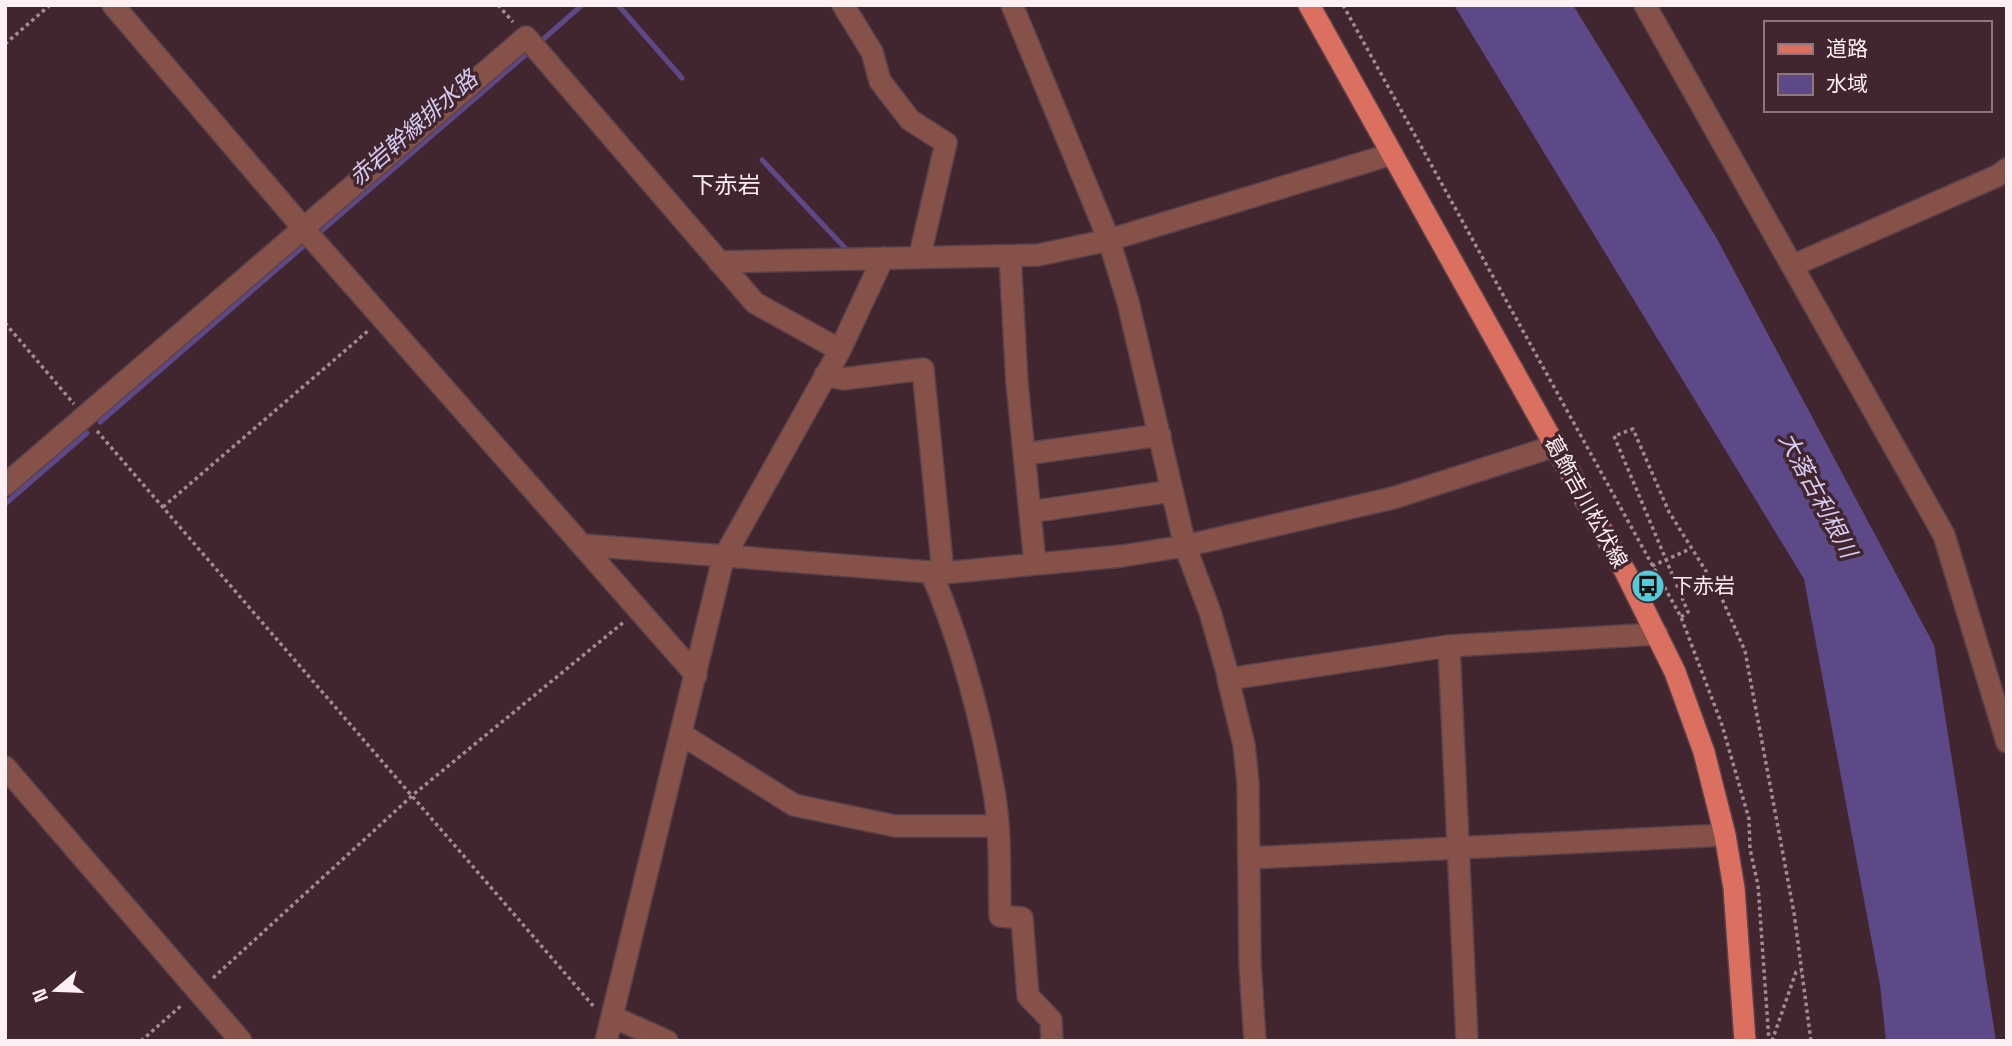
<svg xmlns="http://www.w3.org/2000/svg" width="2012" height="1046" font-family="'Space Grotesk','Noto Sans JP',sans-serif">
<rect width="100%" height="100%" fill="#41262f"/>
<path fill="#5e4988" d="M 1454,5 L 1573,5 L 1716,237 L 1934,645 L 1996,1041 L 1886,1041 L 1880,985 L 1804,579 Z"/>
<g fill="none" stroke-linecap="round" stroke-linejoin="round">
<path stroke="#5e4988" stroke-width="5" d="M 618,5 L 682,78
M 540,42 L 582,5
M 762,160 L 846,249
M 320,232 L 530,51
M 100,422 L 306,244
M 5,504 L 87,433"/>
<defs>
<path id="minor" d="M 113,5 L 304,229 L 696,675
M 843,5 L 872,52 L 880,81 L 910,120 L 946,143 L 920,255
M 1012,5 L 1109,240 L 1128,302 L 1185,546 L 1210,612 L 1229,679
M 1645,5 L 1944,535 L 2007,742
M 1010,256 L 1017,383 L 1035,563
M 719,262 L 1038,255 L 1109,240 L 1392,154
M 1794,265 L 1997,176 L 2007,169
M 825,375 L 843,379 L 923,369 L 943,573
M 1025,454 L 1160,435
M 5,485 L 526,37 L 755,303 L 840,350
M 1030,512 L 1172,491
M 583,545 L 943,573 L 1122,556 L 1185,546 L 1393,498 L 1555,446
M 931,572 C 962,645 982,721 995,798 C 1001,836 999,878 1000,916 L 1022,918 L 1028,996 L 1051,1020 L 1052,1041
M 1449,646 L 1467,1041
M 681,734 L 794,805 L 895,826 L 997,826
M 5,767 L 241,1041
M 1249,858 L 1725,835
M 613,1017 L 667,1041
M 606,1041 L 723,559 L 840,350 L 883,258
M 1255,1041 L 1250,964 L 1248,783 L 1244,745 L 1228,679 L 1449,646 L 1657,634"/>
<path id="major" d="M 1309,5 L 1626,573 L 1675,672 L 1704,752 L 1725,835 L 1734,888 L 1745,1041"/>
</defs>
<use href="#minor" stroke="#5b424a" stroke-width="24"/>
<use href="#major" stroke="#5b424a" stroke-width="24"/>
<path stroke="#a18c93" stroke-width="3.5" stroke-dasharray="3.5 3.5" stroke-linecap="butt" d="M 498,5 L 513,22
M 1343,5 L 1681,617 L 1722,725 L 1749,819 L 1750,849 L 1758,885 L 1769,1041
M 5,44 L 50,5
M 5,323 L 74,404
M 97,431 L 595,1008
M 163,507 L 369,330
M 1652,566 L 1690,549
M 1681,617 L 1688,612 L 1614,436 L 1633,429 L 1669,512 L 1719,592 L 1745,651 L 1794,913 L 1811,1041
M 213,978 L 414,794 L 625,621
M 141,1041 L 183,1004
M 1772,1041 L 1796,972 L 1801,971"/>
<use href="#minor" stroke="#865149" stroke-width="21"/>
<use href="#major" stroke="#db6f60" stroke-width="21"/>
</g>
<defs>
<symbol id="bus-disc" viewBox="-11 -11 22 22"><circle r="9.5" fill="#53cbda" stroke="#41262f"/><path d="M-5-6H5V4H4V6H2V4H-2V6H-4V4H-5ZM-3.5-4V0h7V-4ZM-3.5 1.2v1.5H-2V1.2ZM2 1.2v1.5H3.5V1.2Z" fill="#111"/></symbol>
</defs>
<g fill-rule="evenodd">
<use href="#bus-disc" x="1629" y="567" width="38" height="38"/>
</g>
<g text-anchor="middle" stroke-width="7" stroke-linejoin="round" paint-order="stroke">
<g font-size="21" fill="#feeff3" stroke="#41262f">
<text transform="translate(1586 502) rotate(61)" y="7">葛飾吉川松伏線</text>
</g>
<g font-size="21" fill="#feeff3" stroke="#41262f" text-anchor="start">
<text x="1672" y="593">下赤岩</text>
</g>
<g font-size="23" font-style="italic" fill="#d7cdf3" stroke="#41262f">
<text transform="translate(413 128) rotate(-41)" y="8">赤岩幹線排水路</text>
<text transform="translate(1818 495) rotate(62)" y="8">大落古利根川</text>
</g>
<g font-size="23" fill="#feeff3" stroke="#41262f">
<text x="726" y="193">下赤岩</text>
</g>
</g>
<rect width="2012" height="1046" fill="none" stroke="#feeff3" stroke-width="14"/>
<rect x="1764" y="21" width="228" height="91" fill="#41262f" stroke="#8d767d" stroke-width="2"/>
<rect x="1778" y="44" width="35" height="10" fill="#db6f60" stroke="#8d767d" stroke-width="2"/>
<text x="1826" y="56" font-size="21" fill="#feeff3">道路</text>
<rect x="1778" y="74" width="35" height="21" fill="#5e4988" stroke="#8d767d" stroke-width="2"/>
<text x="1826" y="91" font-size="21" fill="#feeff3">水域</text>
<g transform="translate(56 990) rotate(251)" stroke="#41262f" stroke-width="5" paint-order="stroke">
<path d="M0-5L12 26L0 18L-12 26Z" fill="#feeff3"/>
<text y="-10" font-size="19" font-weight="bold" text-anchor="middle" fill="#feeff3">N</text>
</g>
</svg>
